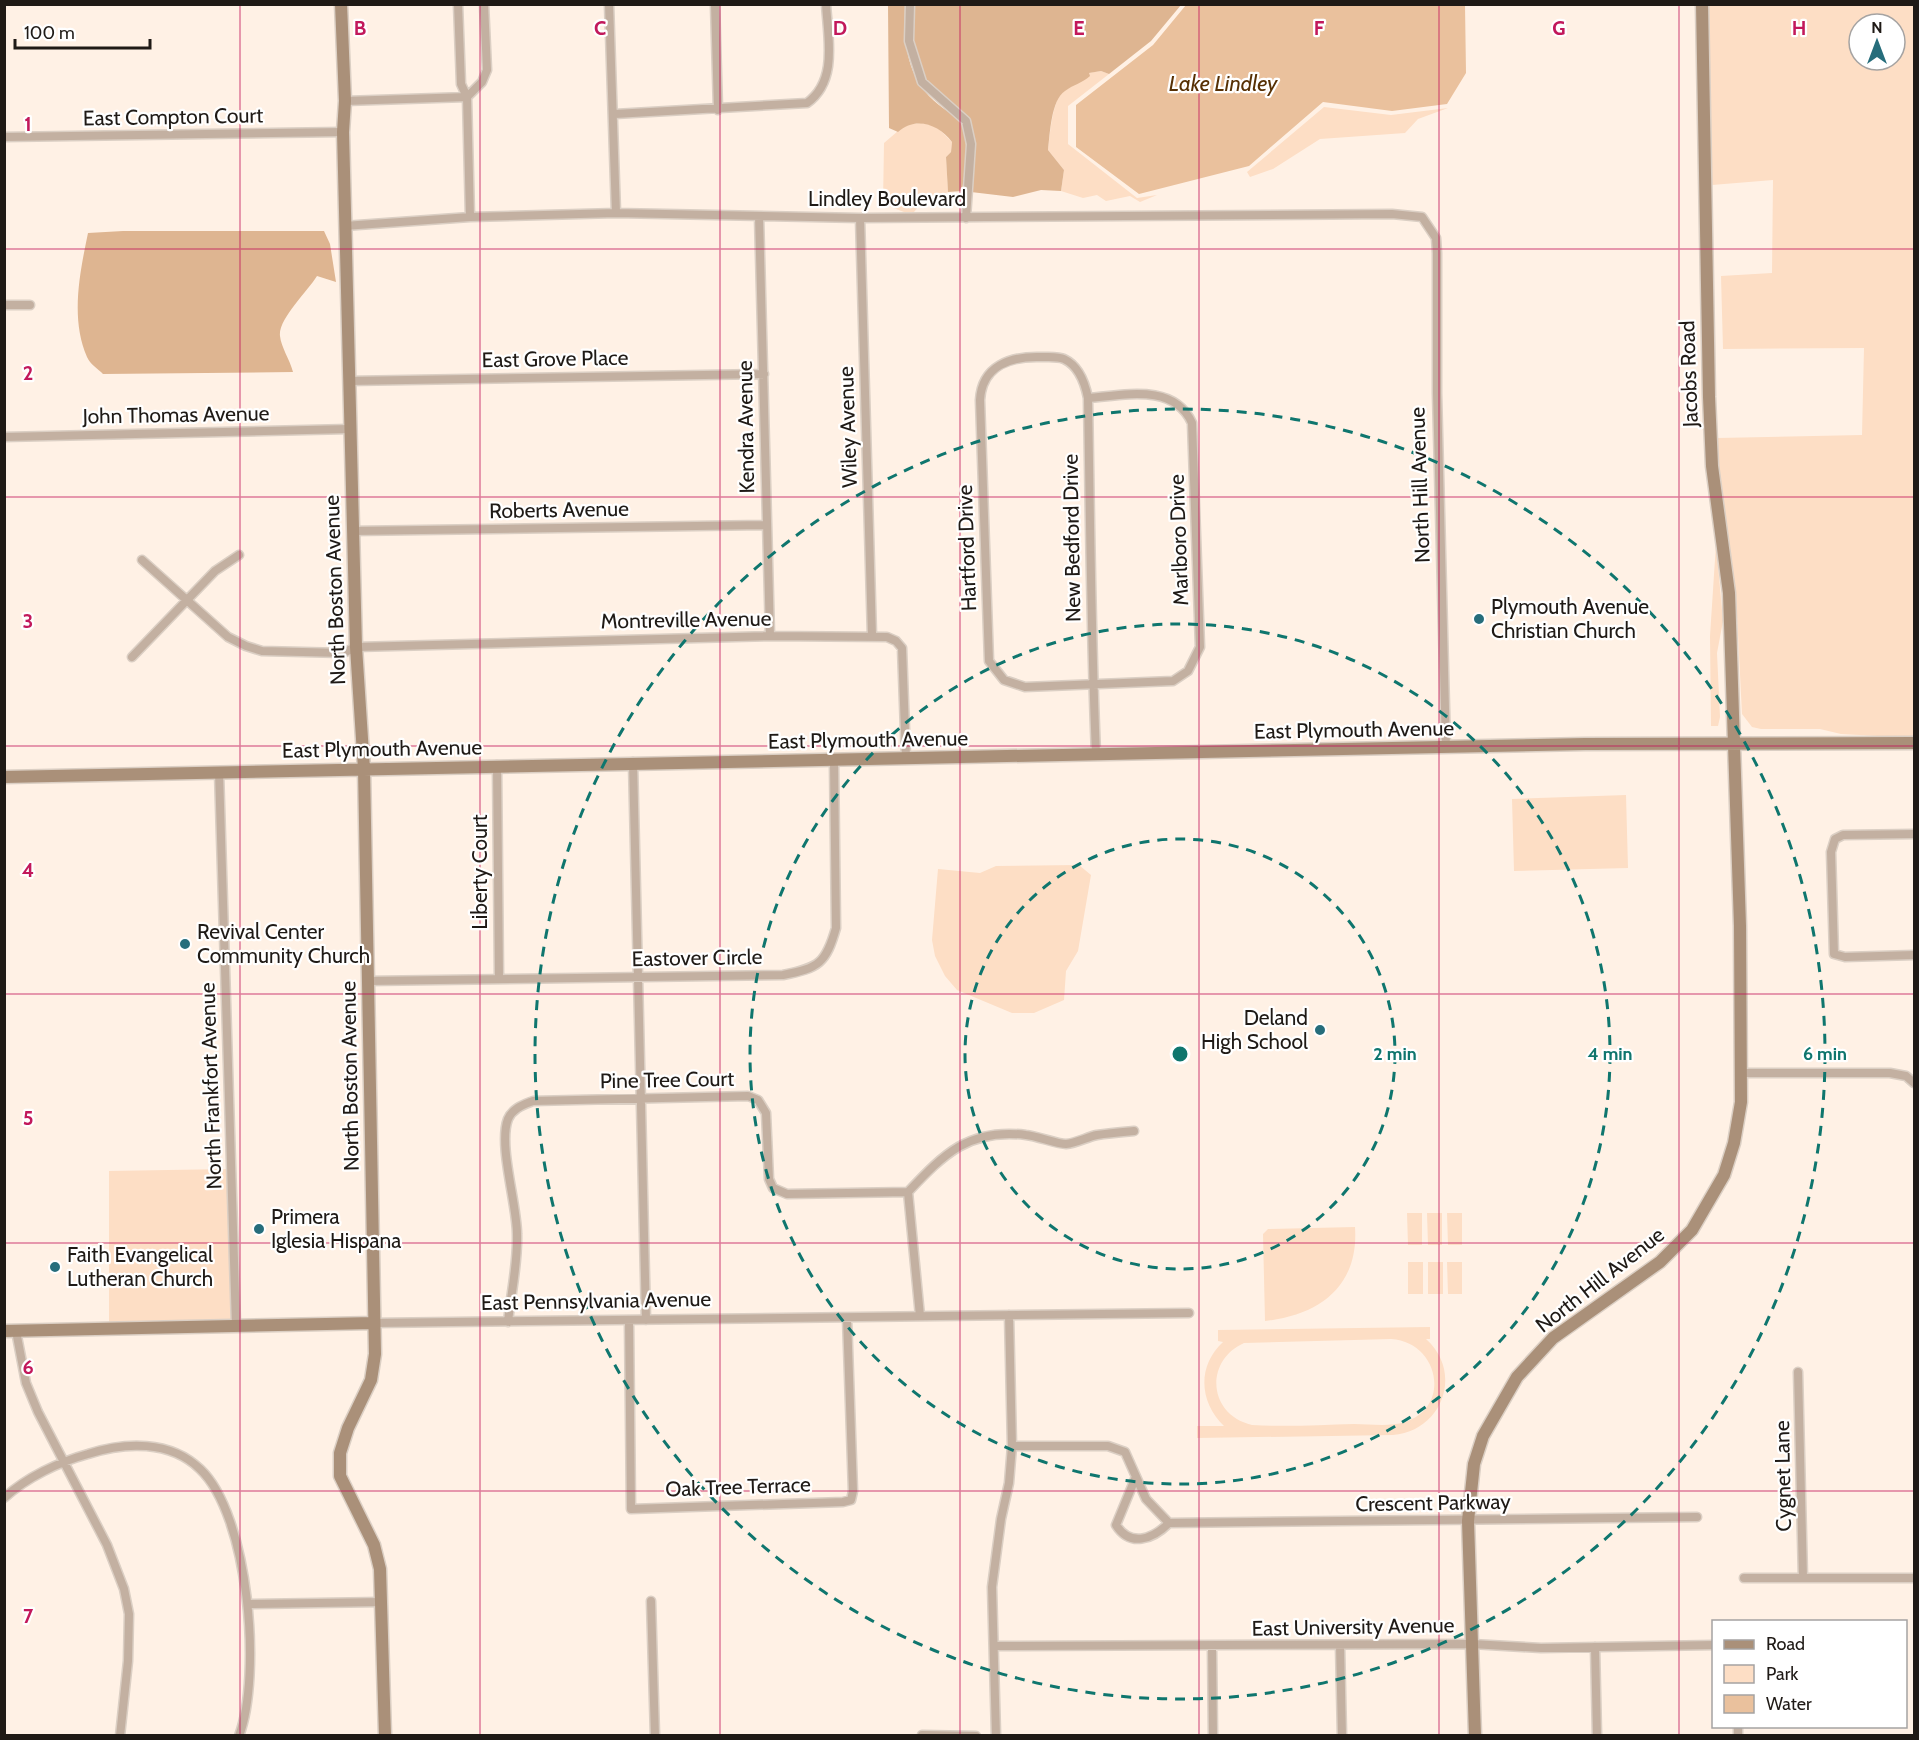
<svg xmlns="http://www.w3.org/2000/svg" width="1919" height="1740" font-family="Cabin,sans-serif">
<rect width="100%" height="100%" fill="#fff1e5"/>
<path fill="#fddec5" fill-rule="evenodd" d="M 1709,5 L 1914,5 L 1914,738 L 1841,734 L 1820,729 L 1761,729 L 1752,727 L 1742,714 L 1736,595 L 1717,470 L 1717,438 L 1862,435 L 1864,348 L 1723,349 L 1721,276 L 1772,273 L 1773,180 L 1712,185 ZM 1859,24 L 1895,24 L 1895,60 L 1859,60 Z
M 1101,71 L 1109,74 L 1068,106 L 1068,144 L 1137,198 L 1157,195 L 1140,202 L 1130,196 L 1106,201 L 1097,195 L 1083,198 L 1061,191 L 1064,170 L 1048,150 C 1050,135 1052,101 1063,92 C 1073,84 1081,85 1088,73 Z
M 1324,107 L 1391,115 L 1448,108 L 1418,119 L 1405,133 L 1320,139 L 1273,169 L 1250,177 L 1247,172 Z
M 921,123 L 936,126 L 952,142 L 951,152 L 946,157 L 948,192 L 919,206 L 914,212 L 904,212 L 883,204 L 884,143 L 905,125 Z
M 1716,544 L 1723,621 L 1717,653 L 1720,717 L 1718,726 L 1711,726 L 1710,636 Z
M 1626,795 L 1628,868 L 1514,871 L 1512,799 Z
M 1079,865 L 1091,875 L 1078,951 L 1066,971 L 1064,1000 L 1034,1013 L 1012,1013 L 957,990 L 945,976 L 935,956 L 932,940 L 938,869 L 980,873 L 996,866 Z
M 228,1169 L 232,1318 L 227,1324 L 109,1324 L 109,1171 Z
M 1407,1213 L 1422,1213 L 1422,1245 L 1408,1245 Z
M 1427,1213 L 1442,1213 L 1442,1245 L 1428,1245 Z
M 1447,1213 L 1462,1213 L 1462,1245 L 1448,1245 Z
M 1355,1227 C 1359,1286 1320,1315 1265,1321 L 1263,1234 L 1268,1229 Z
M 1408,1262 L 1423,1262 L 1423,1294 L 1408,1294 Z
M 1428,1262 L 1443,1262 L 1443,1294 L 1428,1294 Z
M 1447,1262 L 1462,1262 L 1462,1294 L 1448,1294 Z
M 1430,1327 L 1430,1339 L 1426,1339 C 1464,1373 1442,1431 1393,1435 L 1197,1438 L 1197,1426 L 1224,1426 C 1199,1402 1197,1366 1223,1342 L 1218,1341 L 1218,1330 ZM 1391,1339 C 1439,1342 1452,1407 1405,1422 C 1389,1427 1370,1424 1354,1424 C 1320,1425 1285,1427 1252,1425 C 1208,1415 1204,1361 1244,1343 Z"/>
<path fill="#deb591" d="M 888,5 L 905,5 C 904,44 906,79 939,105 C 946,111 960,118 963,127 C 969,148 965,170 962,191 L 948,192 L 946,157 L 951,152 L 952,142 C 939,124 915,116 898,132 L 889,128 Z
M 914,5 L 1181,5 L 1151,41 L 1109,74 L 1101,71 L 1089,73 L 1090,76 C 1082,83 1073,85 1065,91 C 1051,100 1050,134 1048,150 L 1064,170 L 1061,191 L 1041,190 L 1013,197 L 971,192 L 975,143 L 970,120 L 925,78 L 914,41 Z
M 123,231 L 324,231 L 330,244 L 336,282 L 317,276 C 308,291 278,319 280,336 C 281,347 290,360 293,372 L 103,374 C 98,369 90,364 87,357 C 70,318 80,272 88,233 Z"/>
<path fill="#eac19d" d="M 1186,5 L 1465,5 L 1466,73 L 1447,104 L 1392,111 L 1323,102 L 1249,166 L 1139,194 L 1076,147 L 1076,105 L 1153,45 Z"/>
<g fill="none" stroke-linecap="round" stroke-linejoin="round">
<defs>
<path id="street" d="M 458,4 L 461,84 L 467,97 L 470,217
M 609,4 L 616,213
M 715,4 L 718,110
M 910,4 L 909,41 L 922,82 L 966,121 L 971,144 L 966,218
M 467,97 L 482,82 L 487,70 L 484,4
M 345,101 L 467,97
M 615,114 L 807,103 C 838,81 828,38 826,4
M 4,137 L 343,132
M 759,216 L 770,636
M 860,218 L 872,636
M 344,226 L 470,217 L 616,213 L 860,218 L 1392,214 L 1422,217 L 1436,238 L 1437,253 L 1437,393 L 1446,748
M 4,305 L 30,305
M 348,381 L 764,374
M 1088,398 C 1125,395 1174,383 1192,423 L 1200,647 L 1188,671 L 1173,681 L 1025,687 L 1004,680 L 989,661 L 980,400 C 982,366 1010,356 1041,357 C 1048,357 1058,356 1064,359 C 1079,366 1085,383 1088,398 C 1090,516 1091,635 1096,754
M 4,437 L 349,429
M 352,531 L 766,525
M 142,560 L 228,637 L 246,646 L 262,651 L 343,653 L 356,647 L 770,636 L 887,637 L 896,641 L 902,648 L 906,758
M 132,657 L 215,571 L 239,555
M 633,762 L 646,1320
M 497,765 L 499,979
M 219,772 L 236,1326
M 1914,834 L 1843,835 L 1835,839 L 1831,852 L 1834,954 L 1845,957 L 1914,955
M 367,981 L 783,975 C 819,968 826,963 836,928 L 834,761
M 1743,1073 L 1890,1073 L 1906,1076 L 1914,1083
M 908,1192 C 944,1154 969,1128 1026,1135 C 1037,1136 1057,1144 1066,1144 C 1077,1143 1087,1137 1097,1135 C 1109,1133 1122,1132 1134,1131
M 908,1192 L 920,1316
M 629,1320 L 631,1509 L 843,1502 L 851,1500 L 853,1491 L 847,1318
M 508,1322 C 511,1293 518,1264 517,1234 C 517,1204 498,1145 508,1119 C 513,1108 523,1105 533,1101 L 748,1096 L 758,1100 L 766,1113 L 769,1179 L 773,1188 L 787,1194 L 908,1192
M 374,1323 L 1189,1313
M 16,1331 L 26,1383 L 38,1412 L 107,1545 L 124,1589 L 129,1614 L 128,1661 L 120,1736
M 1798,1372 L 1803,1578
M 1012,1446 L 1108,1446 L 1125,1452 L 1146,1499 L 1169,1523 L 1697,1517
M 1135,1479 L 1116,1525 C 1130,1547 1152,1540 1169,1523
M 4,1498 C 27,1477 59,1462 88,1454 C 125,1442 170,1440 200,1469 C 249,1515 262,1675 239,1736
M 1744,1578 L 1914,1578
M 651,1601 L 655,1736
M 248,1604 L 381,1602
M 1340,1645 L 1342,1736
M 994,1646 L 1472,1644 L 1541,1648 L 1714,1645
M 1212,1646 L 1213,1736
M 1595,1647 L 1597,1736
M 1738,1726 L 1738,1736
M 922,1735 L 976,1736
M 996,1736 L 992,1587 L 1001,1519 L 1009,1483 L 1012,1446 L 1009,1315"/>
<path id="secondary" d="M 341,4 L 345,101 L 343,132 L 356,647 L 364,769 L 375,1354 L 371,1380 L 348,1428 L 340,1453 L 340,1476 L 374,1545 L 380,1569 L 385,1736
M 4,777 L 1585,744 L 1914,743
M 4,1331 L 374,1323
M 1475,1736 L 1468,1521 L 1474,1464 L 1483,1436 L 1517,1377 L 1553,1338 L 1660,1262 L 1692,1230 L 1724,1175 L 1734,1143 L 1741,1102 L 1740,926 L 1729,593 L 1712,466 L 1709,397 L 1702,4"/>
</defs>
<use href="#street" stroke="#dbcfc4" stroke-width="11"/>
<use href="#secondary" stroke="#dbcfc4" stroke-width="15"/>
<use href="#street" stroke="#c3b0a1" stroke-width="8"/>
<use href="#secondary" stroke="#aa9079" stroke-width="12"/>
</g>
<path fill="none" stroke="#c2185b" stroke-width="1.5" stroke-opacity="0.55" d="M 240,4 L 240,1736M 480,4 L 480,1736M 720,4 L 720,1736M 960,4 L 960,1736M 1199,4 L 1199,1736M 1439,4 L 1439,1736M 1679,4 L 1679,1736M 4,249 L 1914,249M 4,497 L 1914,497M 4,746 L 1914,746M 4,994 L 1914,994M 4,1243 L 1914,1243M 4,1491 L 1914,1491"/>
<g fill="none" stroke="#0f766e" stroke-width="3" stroke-dasharray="10 8">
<circle cx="1180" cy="1054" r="215"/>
<circle cx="1180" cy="1054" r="430"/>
<circle cx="1180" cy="1054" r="645"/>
</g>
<g fill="#266d7b" stroke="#fff" stroke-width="2">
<circle cx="1479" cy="619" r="6"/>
<circle cx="185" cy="944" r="6"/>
<circle cx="1320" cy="1030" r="6"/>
<circle cx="259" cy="1229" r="6"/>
<circle cx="55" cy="1267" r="6"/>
</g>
<g text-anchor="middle" stroke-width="4.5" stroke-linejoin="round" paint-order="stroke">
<g font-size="21" fill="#1f1a16" stroke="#fff">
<text transform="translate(173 117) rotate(-1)" y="7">East Compton Court</text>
<text x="887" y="206">Lindley Boulevard</text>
<text transform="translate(555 359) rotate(-1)" y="7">East Grove Place</text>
<text transform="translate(1689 374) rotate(-92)" y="7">Jacobs Road</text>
<text transform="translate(176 415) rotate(-1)" y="7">John Thomas Avenue</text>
<text transform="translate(746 427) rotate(-91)" y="7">Kendra Avenue</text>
<text transform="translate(848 427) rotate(-92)" y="7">Wiley Avenue</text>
<text transform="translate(1420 485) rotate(-92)" y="7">North Hill Avenue</text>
<text transform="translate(559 510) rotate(-1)" y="7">Roberts Avenue</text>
<text transform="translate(1072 538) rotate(-91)" y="7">New Bedford Drive</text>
<text transform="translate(1179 540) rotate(-92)" y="7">Marlboro Drive</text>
<text transform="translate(967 548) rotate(-92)" y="7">Hartford Drive</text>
<text transform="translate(335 590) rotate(-92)" y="7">North Boston Avenue</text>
<text transform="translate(686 620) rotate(-1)" y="7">Montreville Avenue</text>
<text transform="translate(1354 730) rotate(-1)" y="7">East Plymouth Avenue</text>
<text transform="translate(868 740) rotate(-1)" y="7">East Plymouth Avenue</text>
<text transform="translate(382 749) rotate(-1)" y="7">East Plymouth Avenue</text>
<text transform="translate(480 872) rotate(-90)" y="7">Liberty Court</text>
<text transform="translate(697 958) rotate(-1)" y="7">Eastover Circle</text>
<text transform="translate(350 1076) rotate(-91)" y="7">North Boston Avenue</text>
<text transform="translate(667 1080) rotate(-1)" y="7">Pine Tree Court</text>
<text transform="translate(211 1086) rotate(-92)" y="7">North Frankfort Avenue</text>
<text transform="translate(1600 1280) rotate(-38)" y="7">North Hill Avenue</text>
<text transform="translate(596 1301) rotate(-1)" y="7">East Pennsylvania Avenue</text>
<text transform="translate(1783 1476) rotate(-91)" y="7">Cygnet Lane</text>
<text transform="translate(738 1487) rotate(-2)" y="7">Oak Tree Terrace</text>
<text transform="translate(1433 1503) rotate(-1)" y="7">Crescent Parkway</text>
<text transform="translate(1353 1627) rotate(-1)" y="7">East University Avenue</text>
</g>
<g font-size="21" fill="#1f1a16" stroke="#fff" text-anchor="start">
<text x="1491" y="614">Plymouth Avenue<tspan x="1491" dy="24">Christian Church</tspan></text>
<text x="197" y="939">Revival Center<tspan x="197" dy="24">Community Church</tspan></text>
<text x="1308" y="1025" text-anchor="end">Deland<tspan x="1308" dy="24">High School</tspan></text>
<text x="271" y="1224">Primera<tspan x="271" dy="24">Iglesia Hispana</tspan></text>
<text x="67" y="1262">Faith Evangelical<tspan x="67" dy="24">Lutheran Church</tspan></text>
</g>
<g font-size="22" font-style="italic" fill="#573004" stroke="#fff">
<text x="1223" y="91">Lake Lindley</text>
</g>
</g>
<g font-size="20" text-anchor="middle" font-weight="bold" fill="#c2185b" stroke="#fff" stroke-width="4.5" stroke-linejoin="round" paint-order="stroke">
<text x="360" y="35">B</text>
<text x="600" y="35">C</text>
<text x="840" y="35">D</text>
<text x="1079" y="35">E</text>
<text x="1319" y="35">F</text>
<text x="1559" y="35">G</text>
<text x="1799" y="35">H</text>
<text x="28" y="131">1</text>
<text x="28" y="380">2</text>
<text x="28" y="628">3</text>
<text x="28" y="877">4</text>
<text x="28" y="1125">5</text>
<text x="28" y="1374">6</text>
<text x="28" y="1623">7</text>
</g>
<circle cx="1180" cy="1054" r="9" fill="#0f766e" stroke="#fff" stroke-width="3"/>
<g font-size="18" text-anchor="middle" font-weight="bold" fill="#0f766e" stroke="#fff" stroke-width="4.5" stroke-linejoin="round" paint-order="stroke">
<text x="1395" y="1060">2 min</text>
<text x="1610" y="1060">4 min</text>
<text x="1825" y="1060">6 min</text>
</g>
<rect width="1919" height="1740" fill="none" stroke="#1f1a16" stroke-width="12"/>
<rect x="1712" y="1620" width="195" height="108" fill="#ffffff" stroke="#a5a3a2" stroke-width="1.5"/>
<rect x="1724" y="1640" width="30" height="9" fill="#aa9079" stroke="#a5a3a2" stroke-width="1.5"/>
<text x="1766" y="1650" font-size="18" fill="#1f1a16">Road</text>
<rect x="1724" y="1665" width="30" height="18" fill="#fddec5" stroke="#a5a3a2" stroke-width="1.5"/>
<text x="1766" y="1680" font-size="18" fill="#1f1a16">Park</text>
<rect x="1724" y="1695" width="30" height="18" fill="#eac19d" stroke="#a5a3a2" stroke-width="1.5"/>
<text x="1766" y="1710" font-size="18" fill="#1f1a16">Water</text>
<g transform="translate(1877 42)"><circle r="28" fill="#ffffff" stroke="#a5a3a2" stroke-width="1.5"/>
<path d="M0-4.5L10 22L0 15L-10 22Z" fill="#266d7b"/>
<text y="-9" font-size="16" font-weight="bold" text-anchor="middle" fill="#1f1a16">N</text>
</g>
<path d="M15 39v9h135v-9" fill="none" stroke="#1f1a16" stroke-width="3"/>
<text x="24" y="39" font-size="18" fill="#1f1a16" stroke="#ffffff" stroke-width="4.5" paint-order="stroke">100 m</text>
</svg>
